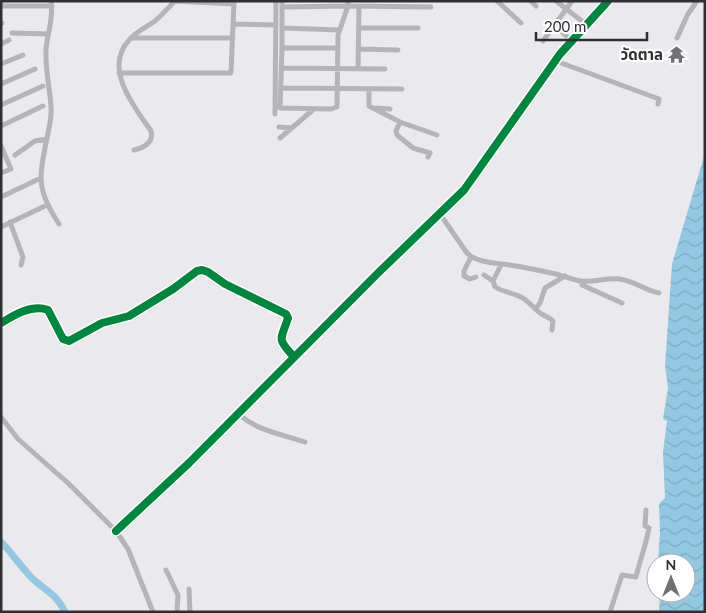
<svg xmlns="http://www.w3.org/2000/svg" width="706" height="613" font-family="Lato,'Noto Sans Thai',sans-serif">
<defs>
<pattern id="water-waves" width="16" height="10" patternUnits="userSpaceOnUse" patternTransform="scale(1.25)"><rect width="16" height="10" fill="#92c8e2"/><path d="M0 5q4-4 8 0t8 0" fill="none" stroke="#7eacc2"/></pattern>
</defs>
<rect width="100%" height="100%" fill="#e9e9ee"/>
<path fill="url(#water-waves)" d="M 705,153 L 705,612 L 659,612 L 660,593 L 686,593 L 686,563 L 658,563 L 660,532 L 659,504 L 665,498 L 663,452 L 667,421 L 663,419 L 668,388 L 665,366 L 672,264 Z"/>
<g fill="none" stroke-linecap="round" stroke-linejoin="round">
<path stroke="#92c8e2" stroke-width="7" d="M 1,542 C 12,553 21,567 32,578 C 45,591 56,593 65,612"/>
<path stroke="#b5b5b7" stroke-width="5" d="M 51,1 C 54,18 47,34 46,50 C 45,70 50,88 51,107 C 52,118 49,128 47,138 C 39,178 36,189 59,224
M 174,1 L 234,4
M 282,1 L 282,48 L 338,48
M 348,1 L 348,6 L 431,7
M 497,1 L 521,23
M 531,1 L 536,6
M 556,1 L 587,25
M 1,6 L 52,6
M 282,7 L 348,6 L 338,35 L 337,107 L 331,109 L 280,108 L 282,48
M 1,23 L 2,23
M 233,24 L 276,25
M 282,28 L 339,30
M 359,28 L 418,28
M 561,28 L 562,32 L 572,41
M 12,33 L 48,34
M 131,38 L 233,38
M 677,38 L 688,14 L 697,1
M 543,41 L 572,1
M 1,44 L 9,40
M 359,49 L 398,50
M 556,61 L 659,99 L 658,104
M 1,64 L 23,55
M 281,68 L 385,69
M 358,69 L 359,6
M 119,73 L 231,73 L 234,1
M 1,84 L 35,69
M 281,88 L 402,89
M 369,89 L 369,106 L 400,122 L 437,135
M 1,105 L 43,86
M 376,108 L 390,109
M 275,114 L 276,1
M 400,122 L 396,131 L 397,135 L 413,148 L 430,153 L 428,157
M 1,126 L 43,106
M 279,127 L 292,128
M 280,138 L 314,109
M 1,146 L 11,169 L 1,173
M 134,150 C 144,148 154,142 151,131 C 134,106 102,68 130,39 C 137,31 147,27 155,21 C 162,15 168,8 174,2
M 15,155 L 35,141 L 47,139
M 1,197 L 41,178
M 440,214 L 467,253 C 477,263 497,263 510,265 C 525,267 541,271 556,274 C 564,276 573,280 581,281 C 595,283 606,277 620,279 C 634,281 645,290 659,293
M 10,222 L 23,257 L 21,265
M 1,227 L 47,205
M 471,257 L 464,271 L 464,276 L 470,279 L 476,277
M 484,275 L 493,281 L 501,265
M 493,281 L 495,287 C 503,292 513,293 521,297 C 529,301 533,308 540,313 C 544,316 549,317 553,321 L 552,330
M 581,281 L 582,285 L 622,303
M 536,308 L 540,303 L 545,288 L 565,276
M 1,323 C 14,315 32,304 48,310 L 63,339 L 69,341 L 102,323 L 129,316 L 173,289 L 197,271 L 202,270 L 208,272 L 225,284 L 286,314 L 288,318 C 281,340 276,338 294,357
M 239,414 C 255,430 284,435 305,442
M 1,417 L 18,439 L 69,484 L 116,531 L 128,549 L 153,612
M 116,531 L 189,463 L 378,273 L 464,190 L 560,54 L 608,1
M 166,570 L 178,595 L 177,612
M 189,589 L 190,612
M 610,612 L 622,575 L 636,577 C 640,560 646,545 649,528 L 645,526 L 646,510"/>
<defs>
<path id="cycleway" d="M 1,323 C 14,315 32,304 48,310 L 63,339 L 69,341 L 102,323 L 129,316 L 173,289 L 197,271 L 202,270 L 208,272 L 225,284 L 286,314 L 288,318 C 281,340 276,338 294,357
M 116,531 L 189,463 L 378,273 L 464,190 L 560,54 L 608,1"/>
</defs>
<use href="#cycleway" stroke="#fff" stroke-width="11"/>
<use href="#cycleway" stroke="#00873e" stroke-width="8"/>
</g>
<defs>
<symbol id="temple-bare" viewBox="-9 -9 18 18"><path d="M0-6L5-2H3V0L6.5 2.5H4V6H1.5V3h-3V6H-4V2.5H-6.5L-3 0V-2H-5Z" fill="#717175" stroke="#fff" stroke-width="2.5" paint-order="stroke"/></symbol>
</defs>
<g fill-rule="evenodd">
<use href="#temple-bare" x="664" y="42" width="25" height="25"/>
</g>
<g text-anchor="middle" stroke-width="4.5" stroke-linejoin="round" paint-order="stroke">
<g font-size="15" font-weight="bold" fill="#303034" stroke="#fff" text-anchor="end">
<text x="663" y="60">วัดตาล</text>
</g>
</g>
<rect width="706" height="613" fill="none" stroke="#303034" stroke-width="5"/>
<g transform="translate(671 578)"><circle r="24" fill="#ffffff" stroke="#acacae"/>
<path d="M0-4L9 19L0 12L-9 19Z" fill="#717175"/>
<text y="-8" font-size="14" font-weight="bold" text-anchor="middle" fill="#303034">N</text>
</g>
<path d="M536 32v8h111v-8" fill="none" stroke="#303034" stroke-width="2.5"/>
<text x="544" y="32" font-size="15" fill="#303034" stroke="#ffffff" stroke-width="4" paint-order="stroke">200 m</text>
</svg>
